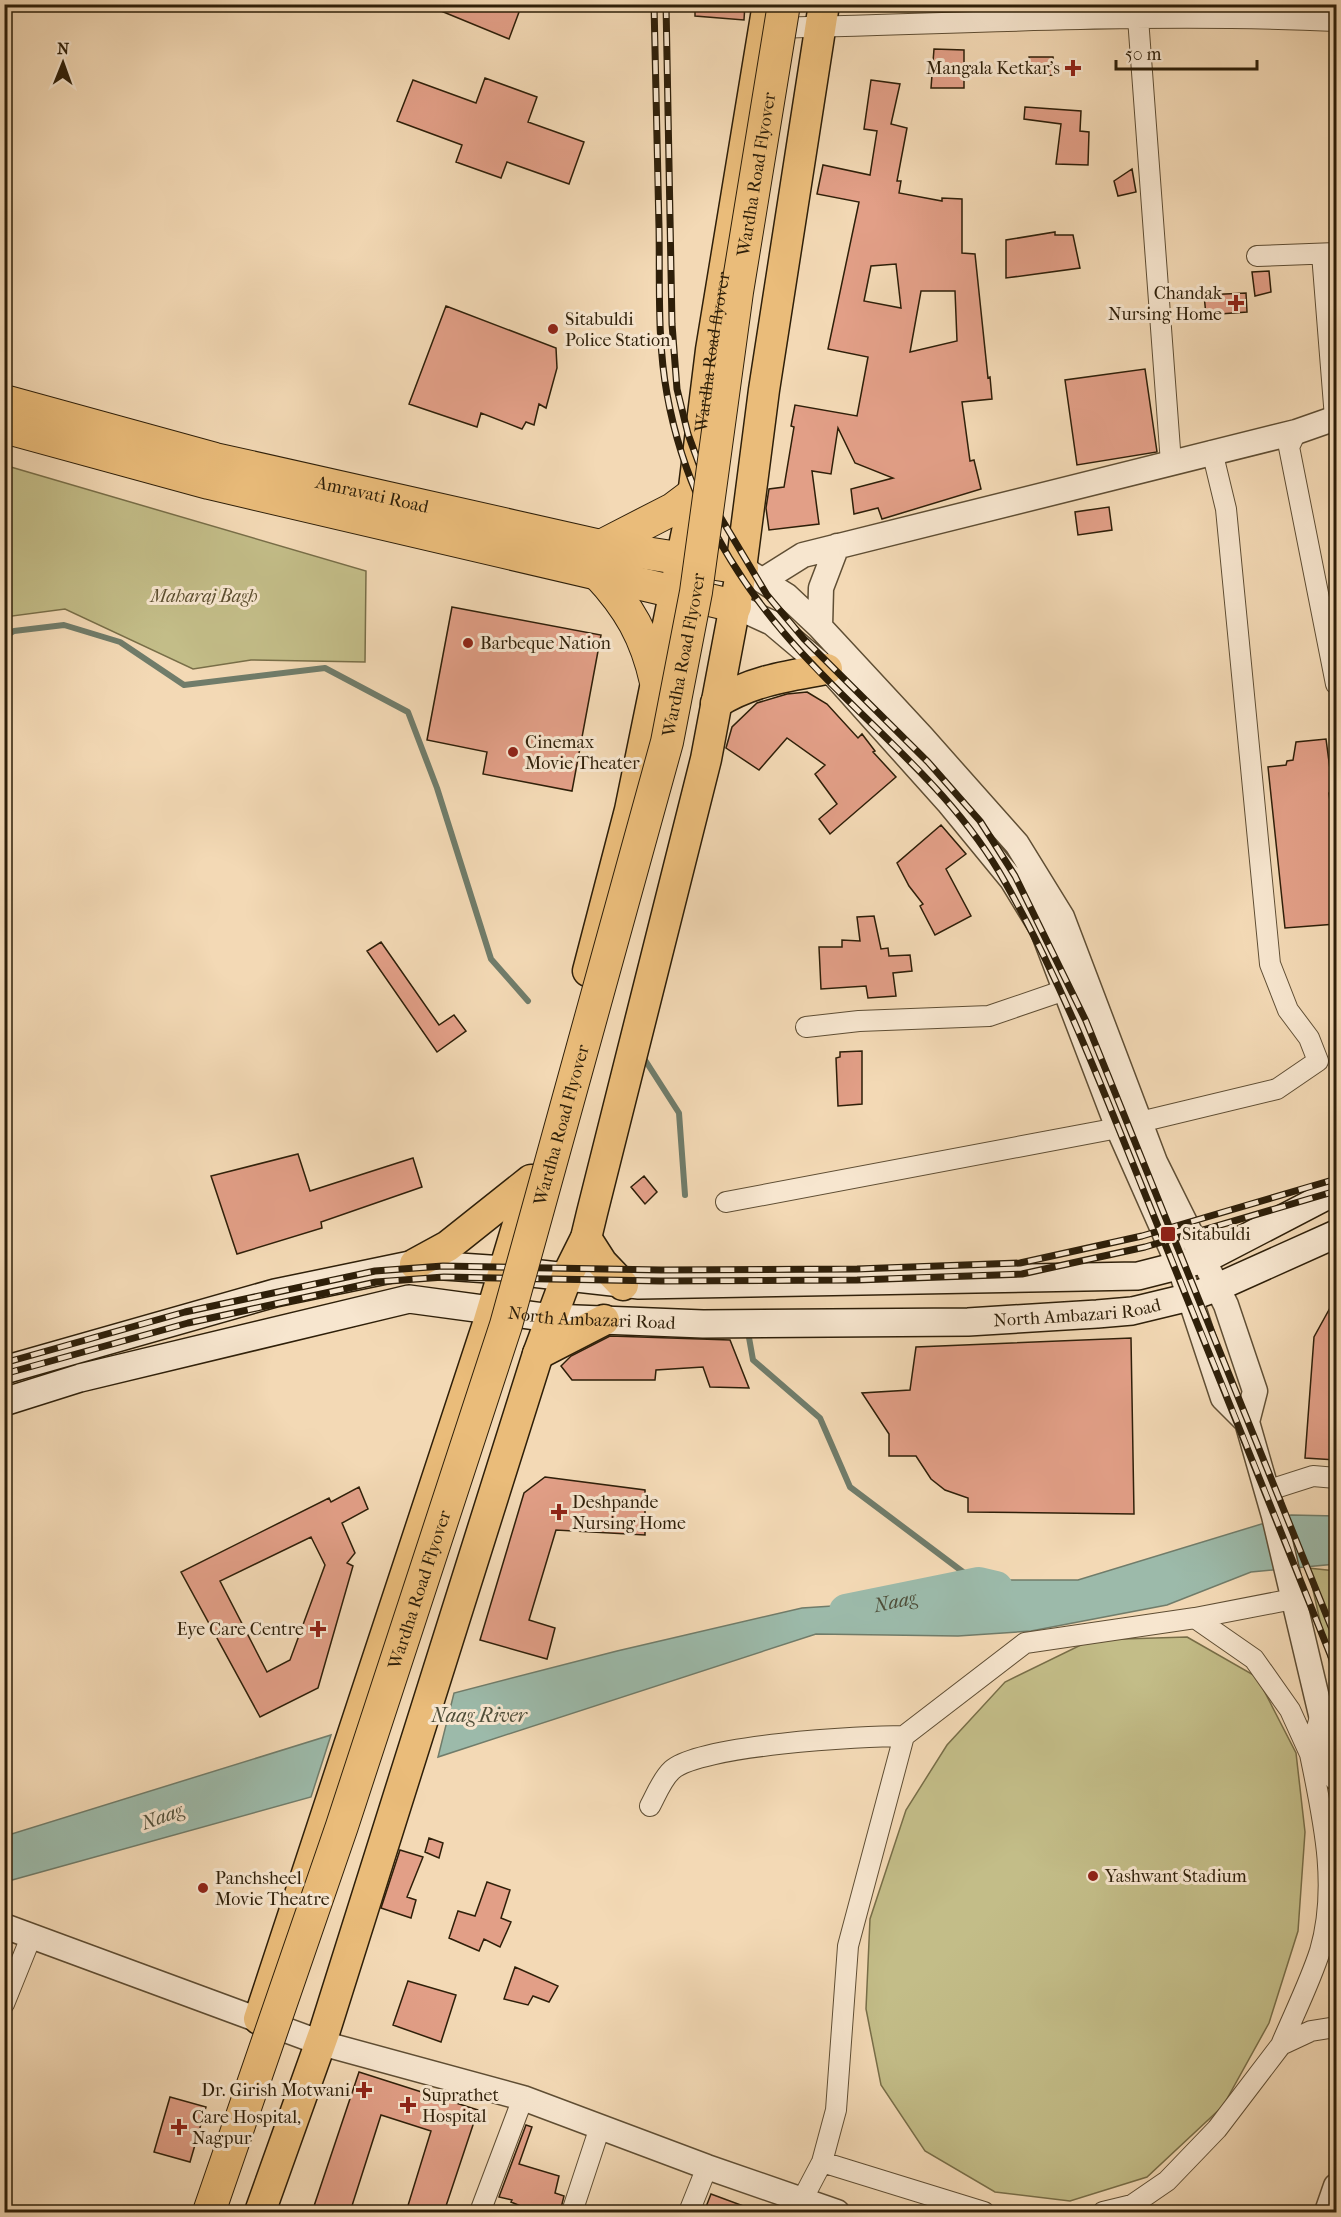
<svg xmlns="http://www.w3.org/2000/svg" width="1341" height="2217" font-family="'IM FELL French Canon',serif">
<rect width="100%" height="100%" fill="#f3d9b5"/>
<filter id="stains"><feTurbulence type="fractalNoise" baseFrequency=".00333" numOctaves="4"/><feColorMatrix values="0 0 0 0 .2 0 0 0 0 .09 0 0 0 0 .02 0 0 0 .5 -.17"/></filter>
<radialGradient id="worn" r=".72"><stop offset=".6" stop-color="#630" stop-opacity="0"/><stop offset="1" stop-color="#630" stop-opacity=".3"/></radialGradient>
<path fill="#c3bd88" stroke="#786e48" stroke-width="1.5" d="M 4,465 L 366,571 L 365,662 L 251,660 L 193,669 L 65,609 L 5,617 Z
M 1308,1568 L 1336,1571 L 1336,1691 Z
M 1187,1637 L 1257,1677 L 1296,1753 L 1305,1832 L 1298,1931 L 1269,2023 L 1223,2106 L 1147,2177 L 1070,2201 L 995,2192 L 925,2151 L 881,2085 L 866,2009 L 870,1919 L 906,1810 L 947,1745 L 1005,1682 L 1091,1640 Z"/>
<path fill="#9cbaaa" stroke="#707c6a" stroke-width="1.5" d="M 1291,1515 L 1336,1516 L 1336,1564 L 1251,1572 L 1167,1605 L 1031,1631 L 958,1636 L 816,1634 L 438,1757 L 454,1693 L 617,1651 L 802,1608 L 909,1601 L 986,1580 L 1078,1580 Z
M 331,1735 L 311,1797 L 5,1882 L 5,1836 Z"/>
<g fill="none" stroke-linecap="round" stroke-linejoin="round">
<path stroke="#707c6a" stroke-width="6" d="M 4,637 L 14,631 L 64,625 L 120,642 L 184,685 L 325,668 L 408,712 L 437,788 L 491,959 L 528,1001
M 645,1060 L 679,1113 L 685,1195
M 748,1332 L 753,1360 L 820,1418 L 850,1487 L 979,1584"/>
<path stroke="#9cbaaa" stroke-width="34" id="s1" d="M 846,1611 L 979,1584 L 996,1588"/>
</g>
<path fill="#e29f87" stroke="#2e1f09" stroke-width="1.5" fill-rule="evenodd" d="M 424,4 L 522,4 L 509,39 Z
M 695,4 L 745,4 L 744,20 L 695,16 Z
M 934,49 L 964,50 L 964,88 L 931,88 Z
M 1029,57 L 1053,57 L 1056,75 L 1029,76 Z
M 485,78 L 537,97 L 528,122 L 584,142 L 569,184 L 507,162 L 501,178 L 456,162 L 462,145 L 397,121 L 413,80 L 476,103 Z
M 871,80 L 900,84 L 891,124 L 907,128 L 897,181 L 901,181 L 899,193 L 942,201 L 942,198 L 962,199 L 962,253 L 975,254 L 988,378 L 990,377 L 992,399 L 962,402 L 970,461 L 974,460 L 981,489 L 882,519 L 878,508 L 854,514 L 851,489 L 893,478 L 855,463 L 838,428 L 831,474 L 812,471 L 819,524 L 769,530 L 766,508 L 769,489 L 784,487 L 794,427 L 791,426 L 795,405 L 857,416 L 868,357 L 828,349 L 859,202 L 817,194 L 823,165 L 870,175 L 877,131 L 864,129 ZM 896,264 L 901,308 L 864,301 L 871,266 ZM 921,291 L 955,291 L 957,341 L 910,352 Z
M 1025,107 L 1081,111 L 1080,131 L 1089,132 L 1088,165 L 1056,164 L 1061,124 L 1024,119 Z
M 1132,169 L 1136,192 L 1118,196 L 1114,181 Z
M 1055,232 L 1055,235 L 1073,235 L 1080,268 L 1006,278 L 1006,240 Z
M 1269,271 L 1271,292 L 1255,296 L 1252,272 Z
M 1246,293 L 1247,312 L 1206,315 L 1204,295 Z
M 446,306 L 556,348 L 557,368 L 546,408 L 539,404 L 534,425 L 526,422 L 522,429 L 481,413 L 477,427 L 409,404 Z
M 1145,369 L 1157,452 L 1077,465 L 1065,380 Z
M 1109,507 L 1112,530 L 1078,535 L 1075,512 Z
M 452,607 L 601,635 L 572,791 L 483,774 L 487,752 L 427,740 Z
M 807,692 L 827,704 L 858,738 L 862,734 L 875,751 L 873,752 L 896,777 L 830,834 L 819,819 L 837,804 L 815,774 L 825,765 L 787,738 L 759,770 L 726,748 L 732,727 L 757,703 L 787,694 Z
M 1326,739 L 1333,792 L 1329,793 L 1336,851 L 1336,924 L 1285,928 L 1268,767 L 1286,765 L 1287,761 L 1293,760 L 1296,742 Z
M 941,825 L 966,854 L 946,869 L 971,916 L 935,935 L 920,906 L 923,904 L 909,886 L 897,863 Z
M 874,916 L 881,949 L 888,948 L 889,956 L 910,955 L 912,971 L 893,973 L 896,996 L 868,998 L 866,986 L 821,989 L 819,947 L 842,947 L 842,940 L 860,941 L 857,917 Z
M 381,942 L 439,1025 L 454,1015 L 466,1031 L 437,1052 L 367,951 Z
M 862,1051 L 862,1104 L 838,1106 L 836,1058 L 840,1057 L 840,1052 Z
M 298,1154 L 310,1191 L 413,1158 L 422,1187 L 321,1222 L 322,1228 L 237,1254 L 211,1176 Z
M 644,1176 L 657,1192 L 645,1204 L 631,1187 Z
M 1336,1297 L 1336,1460 L 1305,1458 L 1314,1337 Z
M 610,1336 L 730,1340 L 749,1388 L 710,1387 L 703,1367 L 656,1370 L 655,1380 L 572,1380 L 561,1366 L 571,1356 Z
M 1131,1338 L 1134,1514 L 968,1512 L 968,1498 L 945,1490 L 931,1479 L 916,1456 L 889,1456 L 889,1434 L 862,1393 L 910,1390 L 916,1347 Z
M 545,1477 L 645,1490 L 645,1535 L 556,1530 L 529,1620 L 555,1628 L 547,1659 L 480,1640 L 524,1493 Z
M 359,1487 L 368,1509 L 342,1523 L 355,1553 L 347,1563 L 353,1566 L 318,1688 L 260,1717 L 181,1572 L 329,1498 L 331,1502 ZM 311,1537 L 325,1565 L 290,1660 L 267,1672 L 220,1581 Z
M 429,1838 L 443,1843 L 439,1858 L 425,1852 Z
M 400,1850 L 423,1857 L 407,1897 L 416,1900 L 411,1918 L 381,1908 Z
M 487,1882 L 510,1890 L 501,1918 L 511,1922 L 500,1947 L 484,1939 L 479,1951 L 449,1938 L 458,1911 L 475,1916 Z
M 515,1967 L 558,1986 L 549,2002 L 533,1996 L 528,2005 L 504,1999 Z
M 408,1981 L 456,1995 L 441,2042 L 393,2025 Z
M 359,2072 L 478,2110 L 444,2212 L 406,2212 L 431,2131 L 381,2115 L 350,2212 L 312,2212 Z
M 170,2097 L 206,2107 L 190,2162 L 154,2152 Z
M 526,2125 L 532,2127 L 519,2164 L 559,2176 L 555,2193 L 564,2196 L 560,2212 L 535,2212 L 511,2202 L 512,2200 L 499,2197 Z
M 711,2194 L 757,2211 L 756,2212 L 704,2212 Z"/>
<g fill="none" stroke-linecap="round" stroke-linejoin="round">
<defs>
<path id="minor" d="M 1138,18 L 1171,463
M 770,28 C 958,24 1148,12 1336,21
M 1322,254 L 1335,418
M 1257,256 L 1336,253
M 1296,432 L 1289,447 L 1336,684
M 806,1027 L 859,1021 L 989,1016 L 1065,990
M 1140,1122 L 1277,1089 L 1318,1061 L 1309,1038 L 1288,1010 L 1270,964 L 1226,509 L 1212,451
M 726,1202 L 1118,1128
M 1266,1491 L 1313,1476 L 1336,1478
M 1195,1618 L 1254,1659 L 1290,1710 L 1310,1754 L 1321,1713
M 650,1806 C 656,1795 662,1779 672,1770 C 699,1745 862,1736 904,1736
M 4,2004 L 31,1937
M 1281,2045 C 1294,2014 1310,1982 1320,1951 C 1339,1886 1323,1818 1310,1754
M 822,2162 L 984,2212
M 802,2200 L 822,2162 L 836,2110 L 848,1946 L 904,1736 L 1025,1643 L 1195,1618 L 1293,1599
M 480,2212 L 523,2098
M 572,2212 L 600,2127
M 689,2212 L 707,2167
M 1103,2212 L 1132,2205 L 1167,2181 L 1217,2129 L 1281,2045 L 1311,2031 L 1336,2027"/>
<path id="tertiary" d="M 742,568 L 787,596 L 820,627 L 922,737 L 1017,844 L 1062,917 L 1155,1162 L 1226,1305 L 1255,1391 L 1247,1422
M 763,580 L 803,555 L 1296,432 L 1336,418
M 735,606 L 772,623 L 836,677 L 948,802 L 1012,880 L 1042,929 L 1118,1128 L 1180,1268 L 1223,1398 L 1247,1422 L 1274,1516 L 1336,1778
M 820,627 L 821,588 L 837,546
M 4,1926 L 321,2043 L 523,2098 L 707,2167 L 837,2212
M 1327,2212 L 1336,2186"/>
<g id="secondary">
<path d="M 4,1370 L 275,1293 L 415,1264 L 504,1270 L 639,1285 L 1138,1276 L 1205,1259 L 1336,1191"/>
<path id="s2" d="M 4,1402 L 80,1378 L 409,1299 L 551,1318 L 703,1324 L 968,1322 L 1097,1314 L 1132,1311 L 1190,1297 L 1218,1287 L 1336,1234"/>
</g>
<g id="primary">
<path d="M 716,703 C 751,681 787,676 827,669"/>
<path id="s3" d="M 588,971 L 630,810 L 691,512 L 711,350 L 768,4"/>
<path d="M 586,1238 L 602,1263 L 623,1285"/>
<path d="M 415,1264 L 448,1246 L 531,1180"/>
<path d="M 538,1354 L 604,1320"/>
<path d="M 259,2019 L 488,1324 L 527,1194"/>
<path d="M 260,2212 L 324,2033 L 538,1354 L 567,1276 L 586,1238 L 592,1213 L 706,759 L 739,584 L 764,390 L 824,4"/>
</g>
<g id="trunk">
<path id="s4" d="M 4,401 L 215,459 L 601,546 L 742,568"/>
<path d="M 4,427 L 209,483 L 735,606"/>
<path d="M 601,546 L 673,509 L 693,494"/>
<path d="M 597,573 C 629,607 646,637 656,682"/>
</g>
</defs>
<use href="#minor" stroke="#5f4e34" stroke-width="22"/>
<use href="#tertiary" stroke="#5f4e34" stroke-width="27"/>
<use href="#secondary" stroke="#2e1f09" stroke-width="30"/>
<use href="#primary" stroke="#2e1f09" stroke-width="33"/>
<use href="#trunk" stroke="#2e1f09" stroke-width="34"/>
<use href="#minor" stroke="#f7e6cf" stroke-width="20"/>
<use href="#tertiary" stroke="#f7e6cf" stroke-width="24"/>
<use href="#secondary" stroke="#f7e6cf" stroke-width="27"/>
<use href="#primary" stroke="#eabc7a" stroke-width="30"/>
<use href="#trunk" stroke="#eabc7a" stroke-width="32"/>
<defs>
<path id="rail" d="M 654,4 C 656,79 657,153 659,227 C 660,282 657,340 667,394 C 683,484 725,564 784,633 C 856,718 950,783 1005,882 C 1063,984 1105,1095 1149,1204 C 1212,1359 1274,1514 1336,1669
M 666,4 L 672,324 L 677,389 L 688,434 L 715,508 L 767,595 L 804,639 L 928,762 L 980,821 L 1015,876 L 1086,1021 L 1336,1639
M 4,1363 L 185,1312 L 375,1271 L 443,1266 L 661,1270 L 857,1269 L 1020,1263 L 1142,1236 L 1336,1179
M 4,1374 L 188,1323 L 376,1282 L 444,1277 L 661,1281 L 857,1280 L 1022,1274 L 1145,1247 L 1336,1191"/>
</defs>
<use href="#rail" stroke="#2e1f09" stroke-width="7"/>
<use href="#rail" stroke="#f7e6cf" stroke-width="4.5" stroke-dasharray="14" stroke-linecap="butt"/>
<defs>
<g id="trunk-bridge">
<path id="s5" d="M 209,2212 L 342,1826 L 506,1325 L 667,742 L 696,592 L 737,292 L 784,4"/>
</g>
</defs>
<use href="#trunk-bridge" stroke="#2e1f09" stroke-width="34" stroke-linecap="butt"/>
<use href="#trunk-bridge" stroke="#eabc7a" stroke-width="32"/>
</g>
<g fill="#8f2418" stroke="#f7e6cf" stroke-width="2">
<path d="M1070 59h6v6h6v6h-6v6h-6v-6h-6v-6h6z"/>
<path d="M1233 294h6v6h6v6h-6v6h-6v-6h-6v-6h6z"/>
<circle cx="553" cy="329" r="6"/>
<circle cx="468" cy="643" r="6"/>
<circle cx="513" cy="752" r="6"/>
<rect x="1160" y="1226" width="16" height="16" rx="3"/>
<path d="M556 1503h6v6h6v6h-6v6h-6v-6h-6v-6h6z"/>
<path d="M315 1620h6v6h6v6h-6v6h-6v-6h-6v-6h6z"/>
<circle cx="1093" cy="1876" r="6"/>
<circle cx="203" cy="1888" r="6"/>
<path d="M361 2081h6v6h6v6h-6v6h-6v-6h-6v-6h6z"/>
<path d="M405 2096h6v6h6v6h-6v6h-6v-6h-6v-6h6z"/>
<path d="M176 2118h6v6h6v6h-6v6h-6v-6h-6v-6h6z"/>
</g>
<g text-anchor="middle" stroke-width="6" stroke-linejoin="round" paint-order="stroke">
<g font-size="18" fill="#2e1f09" stroke="#f7e6cf" text-anchor="start">
<text x="1060" y="74" text-anchor="end">Mangala Ketkar's</text>
<text x="1222" y="299" text-anchor="end">Chandak<tspan x="1222" dy="21">Nursing Home</tspan></text>
<text x="565" y="325">Sitabuldi<tspan x="565" dy="21">Police Station</tspan></text>
<text x="480" y="649">Barbeque Nation</text>
<text x="525" y="748">Cinemax<tspan x="525" dy="21">Movie Theater</tspan></text>
<text x="1182" y="1240">Sitabuldi</text>
<text x="572" y="1508">Deshpande<tspan x="572" dy="21">Nursing Home</tspan></text>
<text x="304" y="1635" text-anchor="end">Eye Care Centre</text>
<text x="1105" y="1882">Yashwant Stadium</text>
<text x="215" y="1884">Panchsheel<tspan x="215" dy="21">Movie Theatre</tspan></text>
<text x="350" y="2096" text-anchor="end">Dr. Girish Motwani</text>
<text x="422" y="2101">Suprathet<tspan x="422" dy="21">Hospital</tspan></text>
<text x="192" y="2123">Care Hospital,<tspan x="192" dy="21">Nagpur</tspan></text>
</g>
<g font-size="18" fill="#2e1f09" stroke="#f7e6cf">
<text dy="6" stroke="none"><textPath href="#s5" startOffset="2115">Wardha Road Flyover</textPath></text>
<text dy="6" stroke="none"><textPath href="#s3" startOffset="632">Wardha Road flyover</textPath></text>
<text dy="6" stroke="none"><textPath href="#s4" startOffset="380">Amravati Road</textPath></text>
<text dy="6" stroke="none"><textPath href="#s5" startOffset="1629">Wardha Road Flyover</textPath></text>
<text dy="6" stroke="none"><textPath href="#s5" startOffset="1143">Wardha Road Flyover</textPath></text>
<text dy="6" stroke="none"><textPath href="#s2" startOffset="1088">North Ambazari Road</textPath></text>
<text dy="6" stroke="none"><textPath href="#s2" startOffset="602">North Ambazari Road</textPath></text>
<text dy="6" stroke="none"><textPath href="#s5" startOffset="657">Wardha Road Flyover</textPath></text>
</g>
<g font-size="18" font-style="italic" fill="#5b4e2f" stroke="#f7e6cf">
<text x="204" y="602">Maharaj Bagh</text>
</g>
<g font-size="20" font-style="italic" fill="#4f4e39" stroke="#f7e6cf">
<text dy="7" stroke="none"><textPath href="#s1" startOffset="50">Naag</textPath></text>
<text x="479" y="1722">Naag River</text>
<text transform="translate(162 1816) rotate(-20)" y="7">Naag</text>
</g>
</g>
<rect width="1341" height="2217" fill="none" stroke="#f3d9b5" stroke-width="24"/>
<rect x="6" y="6" width="1329" height="2205" fill="none" stroke="#2e1f09" stroke-width="3"/>
<rect x="12" y="12" width="1317" height="2193" fill="none" stroke="#2e1f09" stroke-width="1.5"/>
<g transform="translate(63 63) rotate(1)" stroke="#f7e6cf" stroke-width="4.5" paint-order="stroke">
<path d="M0-4.5L10 22L0 15L-10 22Z" fill="#2e1f09"/>
<text y="-9" font-size="16" font-weight="bold" text-anchor="middle" fill="#2e1f09">N</text>
</g>
<path d="M1116 60v9h141v-9" fill="none" stroke="#2e1f09" stroke-width="3"/>
<text x="1125" y="60" font-size="18" fill="#2e1f09" stroke="#f7e6cf" stroke-width="4.5" paint-order="stroke">50 m</text>
<rect width="100%" height="100%" filter="url(#stains)"/>
<rect width="100%" height="100%" fill="url(#worn)"/>
</svg>
